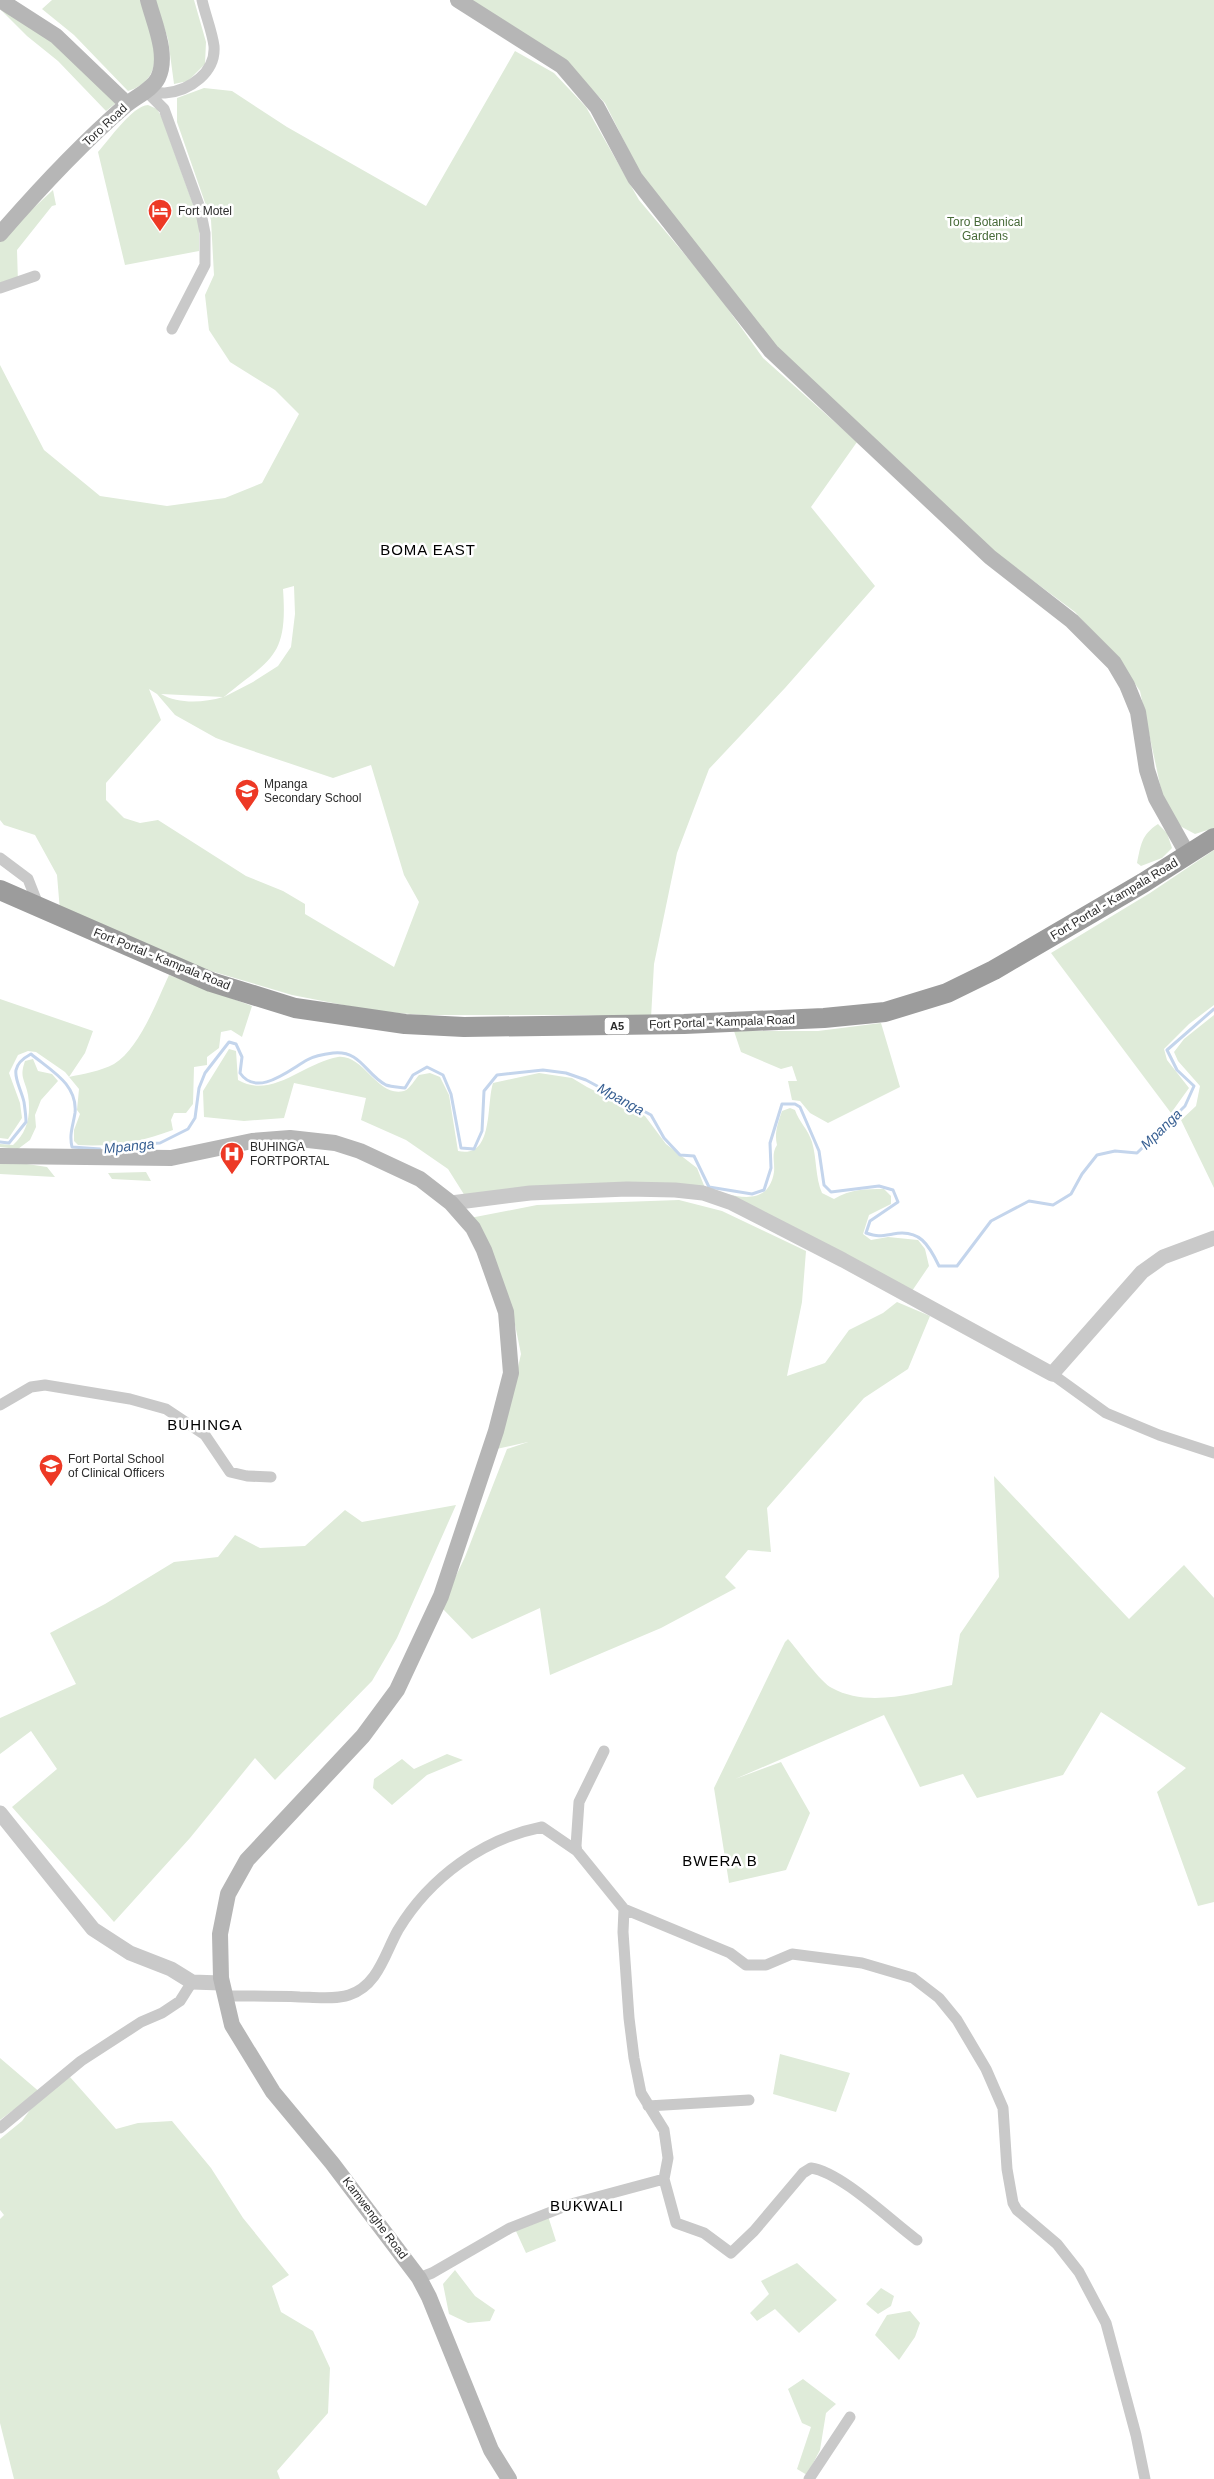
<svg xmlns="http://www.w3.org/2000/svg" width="1214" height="2479" font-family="Helvetica,sans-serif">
<rect width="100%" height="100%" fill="#fff"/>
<path fill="#dfebd9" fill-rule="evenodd" d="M 52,0 L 140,0 C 150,32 172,77 128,91 L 74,35 L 42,9 Z
M 155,0 L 194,0 L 206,42 L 205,64 L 188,81 L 174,84 L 168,39 Z
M 458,0 L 1214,0 L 1214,828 L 1195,834 L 1180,826 L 1162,794 L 1140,691 L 1118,659 L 1075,612 L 996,553 L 777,348 L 641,175 L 605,103 L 562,58 Z
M 0,9 L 47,36 L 116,103 L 106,111 L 58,61 L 27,36 Z
M 515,51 L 554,73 L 586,107 L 639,200 L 713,288 L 763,358 L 857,442 L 811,507 L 875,586 L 785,688 L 709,769 L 677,853 L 654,964 L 651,1018 L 588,1015 L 423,1015 L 374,1011 L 292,995 L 187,964 L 60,911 L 57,875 L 35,835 L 4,825 L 0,820 L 0,365 L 44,450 L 100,496 L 167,506 L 225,498 L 262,483 L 299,414 L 275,390 L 230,362 L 209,330 L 205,295 L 214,275 L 211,220 L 177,122 L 177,98 L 204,88 L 232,91 L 287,127 L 426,206 ZM 294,586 L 295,614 L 291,647 L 278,666 L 253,682 L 224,697 C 271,658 288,658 283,589 ZM 149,689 L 157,694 L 175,715 L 216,738 L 235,745 L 333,778 L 371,765 L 404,875 L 419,902 L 394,967 L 305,914 L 305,904 L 283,891 L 246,876 L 158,820 L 140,823 L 124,818 L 106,800 L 106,783 L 161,720 ZM 161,694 L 223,697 C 203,703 178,704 161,694 Z
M 148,105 L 157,109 L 162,118 L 199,221 L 199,251 L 125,265 L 98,152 C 109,140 132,106 148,105 Z
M 53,190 L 56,205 L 52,206 L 17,250 L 18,283 L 0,289 L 0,239 Z
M 1158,824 L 1167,833 L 1172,848 L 1162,858 L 1141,866 L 1137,863 C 1141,845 1141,835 1158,824 Z
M 1214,850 L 1214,1005 L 1189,1024 L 1164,1049 L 1167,1060 L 1189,1088 L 1171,1113 L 1051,953 L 1150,893 Z
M 169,975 L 252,1006 L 242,1037 L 231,1030 L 221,1032 L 219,1048 L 207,1057 L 207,1065 L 194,1067 L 193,1104 L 186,1113 L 174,1113 L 171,1120 L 173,1130 C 141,1142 112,1147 78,1145 L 74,1141 L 74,1130 L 80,1114 L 77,1110 L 79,1089 L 65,1072 L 36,1052 L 28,1051 L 18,1055 L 9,1073 L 20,1103 L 22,1118 L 8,1139 L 0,1138 L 0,999 L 93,1031 L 85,1053 L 69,1077 C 83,1074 101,1071 114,1064 C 139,1049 157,1001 169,975 Z
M 1214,1015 L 1214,1188 L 1181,1120 L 1196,1106 L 1200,1086 L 1178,1061 L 1174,1052 L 1184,1039 Z
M 881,1023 L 900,1087 L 828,1123 L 810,1113 L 800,1101 L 792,1100 L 788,1081 L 797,1081 L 792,1066 L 781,1069 L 741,1052 L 734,1031 L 818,1031 Z
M 229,1049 L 236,1051 L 238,1080 C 272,1100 305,1062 338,1057 C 364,1054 377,1098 404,1091 C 410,1089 415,1079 419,1075 L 430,1073 L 440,1077 L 449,1095 L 458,1151 C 494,1159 486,1105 493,1083 L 539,1073 L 572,1078 L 587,1087 L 645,1116 L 666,1144 L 697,1168 L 705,1188 C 731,1195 768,1210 774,1172 C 775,1162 771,1154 777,1145 C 774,1133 778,1123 782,1111 L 790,1108 L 795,1110 C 799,1122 808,1129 812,1142 C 817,1159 815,1177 822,1193 L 834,1199 C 850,1189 866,1189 884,1189 L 891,1196 L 891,1204 L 869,1215 L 863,1234 L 871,1240 L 888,1237 L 918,1240 L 925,1249 L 929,1266 L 912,1291 L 774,1221 L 675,1191 L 465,1196 L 448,1169 L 406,1140 L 361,1120 L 366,1098 L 294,1083 L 284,1118 L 244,1121 L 204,1117 L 203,1091 Z
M 33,1059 L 38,1071 L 52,1074 L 58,1081 L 41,1100 L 35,1115 L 36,1127 L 30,1140 L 18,1149 L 0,1147 L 0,1144 L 13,1145 C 28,1132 31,1114 28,1095 C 25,1079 19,1078 25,1061 Z
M 0,1160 L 47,1167 L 55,1177 L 0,1174 Z
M 146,1172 L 151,1181 L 112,1179 L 108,1173 Z
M 679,1200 L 722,1211 L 806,1251 L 802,1302 L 787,1376 L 825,1363 L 849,1330 L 883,1313 L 897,1302 L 930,1316 L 908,1369 L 864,1398 L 767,1508 L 771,1552 L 748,1550 L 725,1577 L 736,1588 L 661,1628 L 550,1675 L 540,1608 L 472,1639 L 441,1607 L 465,1557 L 507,1449 L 528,1442 L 492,1450 L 511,1398 L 521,1354 L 511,1305 L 470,1218 L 537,1205 Z
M 994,1476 L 1129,1619 L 1184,1565 L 1214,1598 L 1214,1902 L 1198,1906 L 1157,1792 L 1186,1768 L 1101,1712 L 1063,1775 L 977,1798 L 963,1774 L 920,1787 L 884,1715 L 735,1779 L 781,1762 L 810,1813 L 786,1870 L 729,1883 L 714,1788 L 785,1642 L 788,1639 C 798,1650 821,1683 832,1688 C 868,1708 915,1693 952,1685 L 960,1634 L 999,1577 Z
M 456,1505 L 397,1638 L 372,1681 L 275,1780 L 255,1758 L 190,1838 L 114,1922 L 12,1807 L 57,1769 L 31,1731 L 0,1754 L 0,1718 L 76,1684 L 50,1633 L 105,1604 L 174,1562 L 218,1557 L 235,1535 L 260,1548 L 305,1546 L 345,1510 L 362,1522 Z
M 447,1754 L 463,1760 L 427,1775 L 392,1805 L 373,1788 L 374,1779 L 402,1759 L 414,1769 Z
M 780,2054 L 850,2073 L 836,2112 L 773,2094 Z
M 0,2058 L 42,2094 L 70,2077 L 116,2129 L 138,2123 L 172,2121 L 211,2168 L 243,2218 L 289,2275 L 272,2286 L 281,2312 L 313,2331 L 330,2368 L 328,2413 L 277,2471 L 280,2479 L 14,2479 L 0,2423 L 0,2219 L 4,2215 L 0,2210 L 0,2139 L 22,2121 L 41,2095 L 12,2111 L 0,2120 Z
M 548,2216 L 556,2241 L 526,2253 L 515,2229 Z
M 797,2263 L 837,2300 L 799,2333 L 775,2309 L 757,2321 L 750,2313 L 769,2294 L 761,2281 Z
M 455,2270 L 475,2296 L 495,2310 L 490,2321 L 468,2323 L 449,2314 L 443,2284 Z
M 881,2288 L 894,2296 L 891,2306 L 878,2314 L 866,2304 Z
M 910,2311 L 920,2323 L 915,2337 L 899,2360 L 875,2335 L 887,2315 Z
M 803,2379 L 836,2404 L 826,2413 L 820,2450 L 807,2475 L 797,2469 L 811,2427 L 802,2423 L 788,2389 Z"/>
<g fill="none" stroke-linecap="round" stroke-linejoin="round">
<path stroke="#c4d5ec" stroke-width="3" d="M 0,1142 L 9,1143 L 26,1122 C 26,1116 25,1109 24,1102 C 19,1081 5,1068 31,1054 C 50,1070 78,1084 75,1113 C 73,1126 69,1134 72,1147 L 100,1149
M 121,1149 L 141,1144 L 160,1143 L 188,1129 L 195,1118 L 199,1088 L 205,1073 L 229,1042 L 236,1044 L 242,1057 L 240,1073 C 257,1098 289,1070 307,1060 C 314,1056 324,1054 333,1053 C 361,1050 365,1074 386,1085 C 392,1087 399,1087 405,1088 L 413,1075 L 427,1067 L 443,1075 L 451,1094 L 461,1148 L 474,1149 L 482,1131 L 484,1091 L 497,1075 L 543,1070 L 566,1073 L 586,1080 L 651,1115 L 664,1138 L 680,1155 L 694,1156 L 709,1187 L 752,1194 L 764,1190 L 771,1168 L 770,1143 L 782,1104 L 795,1104 L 800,1107 L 819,1151 L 824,1185 L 831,1192 L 879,1186 L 893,1190 L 898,1202 L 870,1221 L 866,1233 C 878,1237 881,1236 893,1234 C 920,1229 929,1245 939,1266 L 957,1266 L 991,1221 L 1029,1201 L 1053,1205 L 1071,1194 L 1082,1174 L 1097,1155 L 1115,1151 L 1137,1153 L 1185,1106 L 1194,1086 L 1177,1070 L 1167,1050 L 1214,1009"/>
<path stroke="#c9c9c9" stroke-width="11" d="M 146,91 L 164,109 L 200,208 L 205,233 L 205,265 L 172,329
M 146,91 C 152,91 159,93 165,93 C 190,91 216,72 214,46 C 212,31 205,14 202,0
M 0,288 L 35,276
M 0,858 L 28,879 L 39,907
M 1052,1374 L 1106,1413 L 1159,1435 L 1214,1453
M 0,1405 L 31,1387 L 45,1385 L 130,1399 L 166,1409 L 205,1435 L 230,1472 L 247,1476 L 271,1477
M 604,1751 L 579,1802 L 576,1846 L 577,1851 L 624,1909 L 730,1953 L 746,1965 L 766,1965 L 792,1954 L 862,1963 L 913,1978 L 939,1998 L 957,2020 L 986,2069 L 1003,2108 L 1007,2169 L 1013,2203 L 1017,2210 L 1057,2244 L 1079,2272 L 1106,2323 L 1136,2435 L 1145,2479
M 624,1909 L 623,1932 L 629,2018 L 634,2058 L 641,2093 L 664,2130 L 668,2158 L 664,2179 L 676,2223 L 704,2233 L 731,2253 L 754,2231 L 803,2173 L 811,2168 C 841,2172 891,2221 917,2240
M 224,1996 C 249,1996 275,1996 300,1997 C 316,1997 334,2000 349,1995 C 378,1986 385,1953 398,1930 C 430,1877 483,1839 542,1827 L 577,1851
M 648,2106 L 749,2100
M 0,2128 L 81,2061 L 141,2022 L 162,2013 L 180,2001 L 192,1982
M 419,2278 L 432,2273 L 510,2228 L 571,2204 L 664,2179
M 809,2479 L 850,2417"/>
<path stroke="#c9c9c9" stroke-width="15" d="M 451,1203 L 530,1193 L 627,1189 L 675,1190 L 703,1193 L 732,1203 L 843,1260 L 1052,1374 L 1142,1272 L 1163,1257 L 1214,1238
M 0,1813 L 93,1929 L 130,1953 L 171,1969 L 192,1982 L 221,1983"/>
<path stroke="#b6b6b6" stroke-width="16" d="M 0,0 L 56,36 L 127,104
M 458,0 L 562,66 L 597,107 L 635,178 L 771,351 L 990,557 L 1072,621 L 1114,663 L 1127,685 L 1138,712 L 1147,770 L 1156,798 L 1188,855
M 0,234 C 39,189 80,145 126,105 C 135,97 152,90 158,78 C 169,55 154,23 148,0
M 0,1156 L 171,1158 L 252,1141 L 290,1138 L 335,1143 L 360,1151 L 420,1179 L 451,1203 L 473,1228 L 484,1250 L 506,1312 L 511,1373 L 496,1431 L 441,1596 L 397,1690 L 363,1736 L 247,1860 L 228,1894 L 220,1934 L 221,1978 L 232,2025 L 273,2092 L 332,2163 L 419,2278 L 429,2297 L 491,2450 L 509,2479"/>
<path stroke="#9c9c9c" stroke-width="20" d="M 0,890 L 211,982 L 295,1008 L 405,1024 L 464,1027 L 684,1024 L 824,1018 L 885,1012 L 947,993 L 994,970 L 1143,883 L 1214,838"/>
</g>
<defs>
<symbol id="hotel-pin" viewBox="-11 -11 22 30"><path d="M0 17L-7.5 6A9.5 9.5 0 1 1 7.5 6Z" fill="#ed3925" stroke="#fff"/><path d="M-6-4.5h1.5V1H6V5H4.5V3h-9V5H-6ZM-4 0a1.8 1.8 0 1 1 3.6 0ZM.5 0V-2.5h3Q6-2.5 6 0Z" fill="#fff"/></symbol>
<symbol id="school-pin" viewBox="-11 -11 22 30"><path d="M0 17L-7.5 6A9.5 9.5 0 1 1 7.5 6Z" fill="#ed3925" stroke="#fff"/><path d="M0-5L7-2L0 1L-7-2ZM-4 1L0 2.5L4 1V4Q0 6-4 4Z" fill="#fff"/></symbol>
<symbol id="hospital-pin" viewBox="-11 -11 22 30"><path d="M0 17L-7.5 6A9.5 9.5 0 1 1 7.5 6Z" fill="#ed3925" stroke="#fff"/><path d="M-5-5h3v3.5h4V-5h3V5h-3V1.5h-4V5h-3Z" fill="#fff"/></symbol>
<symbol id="university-pin" viewBox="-11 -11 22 30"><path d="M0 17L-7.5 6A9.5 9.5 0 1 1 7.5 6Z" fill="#ed3925" stroke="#fff"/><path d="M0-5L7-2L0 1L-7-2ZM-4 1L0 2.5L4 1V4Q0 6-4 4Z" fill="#fff"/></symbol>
</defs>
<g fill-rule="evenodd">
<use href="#hotel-pin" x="146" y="197" width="28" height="38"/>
<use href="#school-pin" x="233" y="777" width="28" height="38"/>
<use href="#hospital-pin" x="218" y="1140" width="28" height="38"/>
<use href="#university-pin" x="37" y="1452" width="28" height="38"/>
</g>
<g text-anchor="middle" stroke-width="5" stroke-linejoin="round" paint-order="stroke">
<rect fill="#fff" stroke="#6b6b6b" stroke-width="1" x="604.5" y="1017.5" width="25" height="17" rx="4"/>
<g font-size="11" font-weight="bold" fill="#2c2c2c">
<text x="617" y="1030">A5</text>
</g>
<g font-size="12" fill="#2c2c2c" stroke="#fff">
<text transform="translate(105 125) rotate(-43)" y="4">Toro Road</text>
<text transform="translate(1114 899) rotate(-31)" y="4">Fort Portal - Kampala Road</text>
<text transform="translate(162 959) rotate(22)" y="4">Fort Portal - Kampala Road</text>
<text transform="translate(722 1022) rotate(-2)" y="4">Fort Portal - Kampala Road</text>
<text transform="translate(375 2218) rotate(53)" y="4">Kamwenghe Road</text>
</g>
<g font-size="12" fill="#2c2c2c" stroke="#fff" text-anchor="start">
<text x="178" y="215">Fort Motel</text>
<text x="264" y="788">Mpanga<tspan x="264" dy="14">Secondary School</tspan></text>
<text x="250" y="1151">BUHINGA<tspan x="250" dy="14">FORTPORTAL</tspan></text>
<text x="68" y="1463">Fort Portal School<tspan x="68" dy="14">of Clinical Officers</tspan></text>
</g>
<g font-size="12" fill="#476a38" stroke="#fff">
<text x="985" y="226">Toro Botanical<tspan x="985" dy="14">Gardens</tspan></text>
</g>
<g font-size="14" font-style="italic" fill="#375f92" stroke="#fff">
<text transform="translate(621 1099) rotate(29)" y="5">Mpanga</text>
<text transform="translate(1161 1129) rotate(-44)" y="5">Mpanga</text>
<text transform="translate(129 1146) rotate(-6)" y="5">Mpanga</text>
</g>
<g font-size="15" letter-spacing="1" fill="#000" stroke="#fff">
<text x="428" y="555">BOMA EAST</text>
<text x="205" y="1430">BUHINGA</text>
<text x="720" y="1866">BWERA B</text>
<text x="587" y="2211">BUKWALI</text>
</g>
</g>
</svg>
